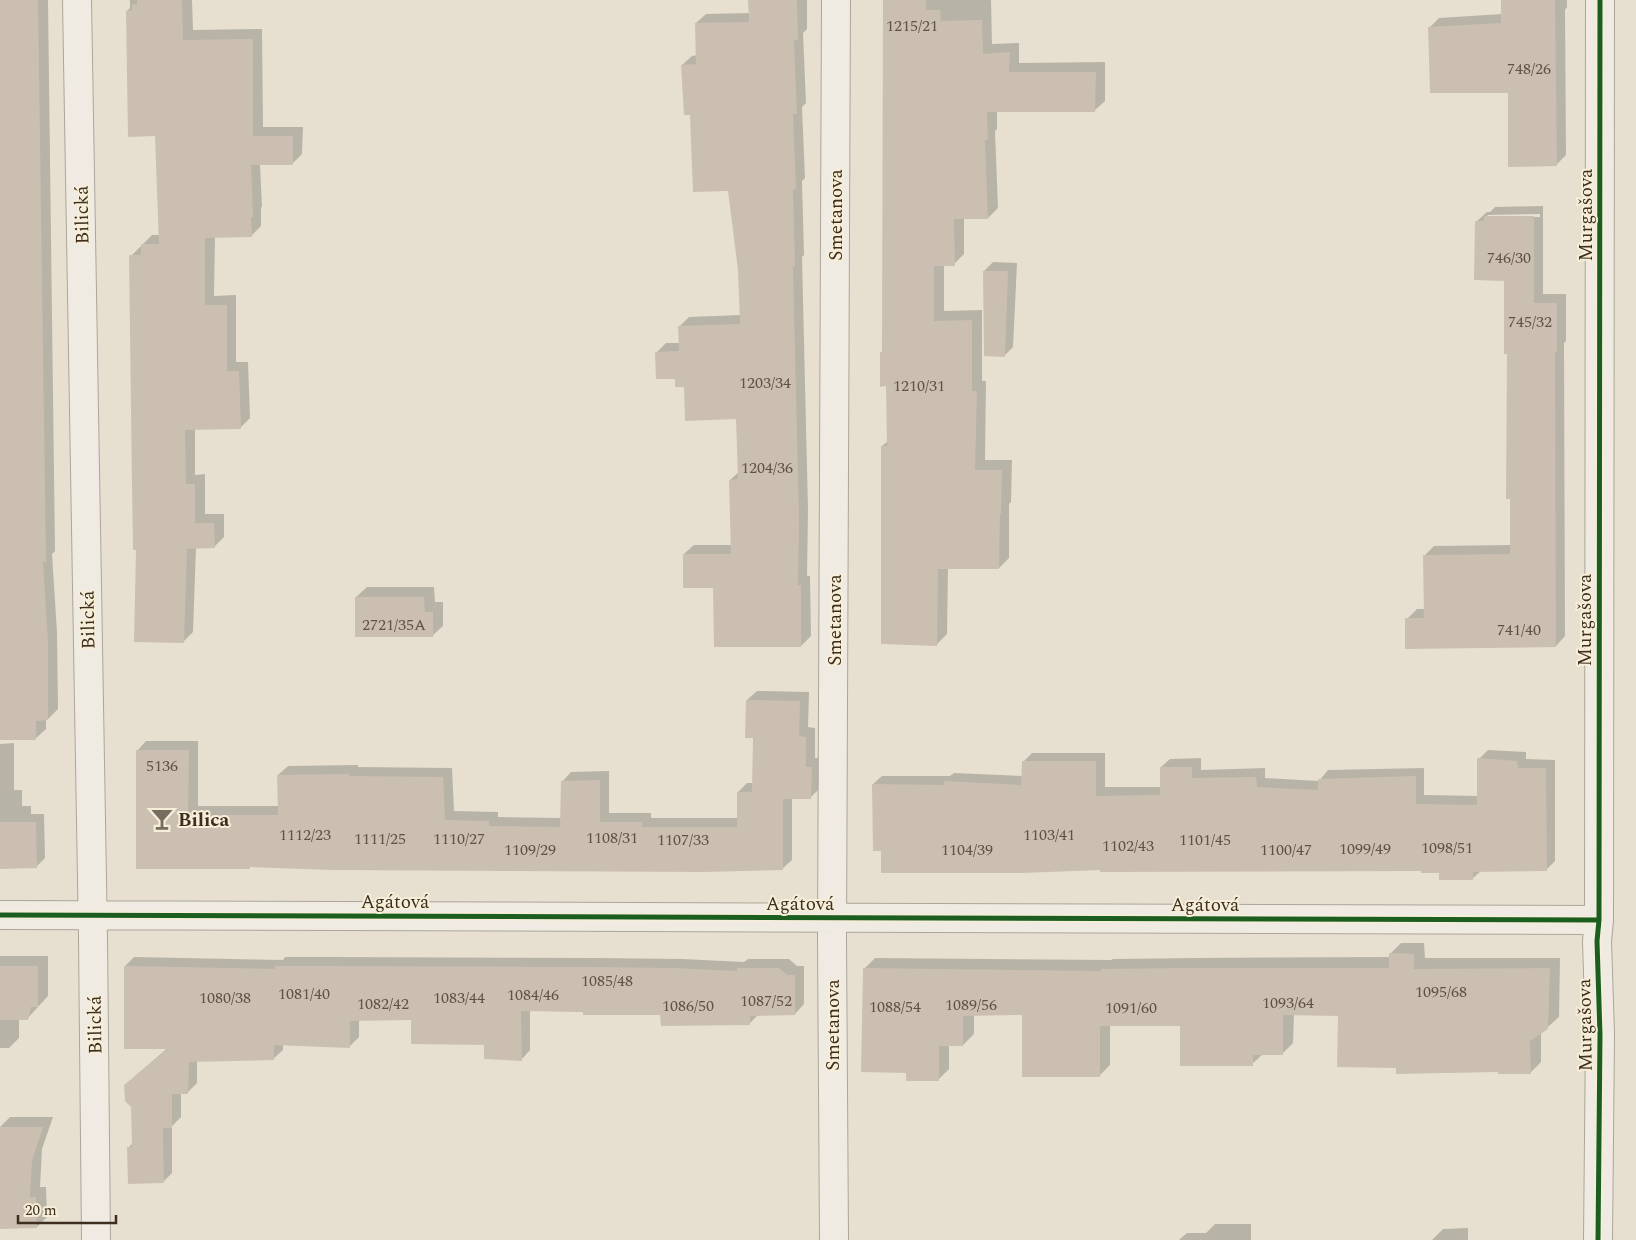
<svg xmlns="http://www.w3.org/2000/svg" width="1636" height="1240" font-family="Spectral,serif">
<rect width="100%" height="100%" fill="#e7e0d1"/>
<path fill="#0003" fill-rule="evenodd" d="M 0,0 L 48,0 L 55,551 L 52,554 L 57,632 L 58,709 L 48,719 L 46,719 L 46,729 L 35,739 L 0,739 Z
M 130,0 L 192,0 L 193,30 L 262,29 L 263,127 L 303,127 L 302,154 L 292,164 L 260,164 L 262,206 L 261,208 L 261,226 L 251,236 L 215,237 L 214,296 L 236,295 L 236,362 L 248,362 L 250,418 L 240,428 L 195,429 L 195,475 L 205,474 L 205,514 L 224,514 L 224,537 L 214,547 L 196,547 L 193,632 L 183,642 L 137,549 L 131,256 L 152,235 L 159,235 L 156,135 L 127,11 L 130,8 Z
M 749,0 L 807,0 L 807,29 L 803,33 L 806,103 L 802,107 L 805,178 L 802,181 L 804,255 L 802,257 L 808,510 L 807,576 L 810,576 L 811,636 L 801,646 L 714,587 L 684,554 L 694,545 L 732,545 L 730,480 L 739,472 L 737,418 L 685,385 L 676,377 L 656,353 L 666,343 L 680,343 L 679,327 L 689,317 L 741,315 L 739,270 L 729,189 L 691,114 L 682,65 L 692,56 L 697,55 L 696,23 L 706,14 L 750,13 Z
M 884,0 L 991,0 L 992,44 L 1019,43 L 1019,63 L 1105,62 L 1105,101 L 1094,111 L 997,111 L 997,129 L 995,131 L 998,208 L 988,218 L 964,218 L 964,254 L 954,264 L 944,264 L 944,311 L 982,310 L 982,381 L 986,381 L 985,460 L 1012,460 L 1011,502 L 1009,504 L 1009,558 L 999,568 L 948,568 L 947,634 L 936,645 L 882,446 L 888,441 L 887,385 L 882,352 L 884,350 Z
M 1502,0 L 1567,0 L 1567,7 L 1565,10 L 1566,155 L 1556,165 L 1509,92 L 1429,28 L 1439,18 L 1502,14 Z
M 1543,206 L 1543,294 L 1566,294 L 1566,341 L 1564,343 L 1565,636 L 1556,646 L 1407,619 L 1417,609 L 1425,609 L 1424,556 L 1434,546 L 1511,545 L 1508,353 L 1505,279 L 1477,221 L 1487,212 L 1490,212 L 1495,207 ZM 1540,214 L 1540,217 L 1485,218 L 1488,215 Z
M 993,262 L 1017,263 L 1013,347 L 1004,356 L 984,271 Z
M 367,587 L 434,587 L 435,602 L 443,602 L 443,626 L 432,636 L 356,597 Z
M 757,691 L 809,692 L 808,727 L 815,728 L 815,758 L 821,758 L 820,788 L 811,797 L 792,798 L 792,860 L 782,869 L 251,866 L 138,867 L 137,751 L 146,741 L 198,741 L 198,806 L 279,806 L 278,775 L 288,766 L 358,765 L 358,767 L 452,768 L 454,811 L 498,812 L 498,817 L 562,818 L 562,782 L 571,772 L 609,771 L 609,813 L 651,813 L 651,818 L 738,818 L 738,792 L 747,783 L 754,783 L 754,737 L 747,700 Z
M 14,743 L 14,790 L 22,790 L 22,806 L 31,806 L 31,814 L 44,814 L 45,858 L 36,867 L 0,867 L 0,744 Z
M 1488,750 L 1526,752 L 1526,759 L 1555,760 L 1555,861 L 1546,870 L 1481,871 L 1472,879 L 1441,871 L 1422,870 L 1101,869 L 882,850 L 873,784 L 882,776 L 950,776 L 954,773 L 1023,776 L 1023,762 L 1032,753 L 1105,753 L 1105,787 L 1162,787 L 1161,767 L 1170,759 L 1201,758 L 1201,770 L 1265,768 L 1265,778 L 1319,781 L 1328,770 L 1424,768 L 1424,795 L 1479,796 L 1479,759 Z
M 1401,943 L 1424,943 L 1425,958 L 1560,958 L 1559,1017 L 1541,1033 L 1541,1062 L 1530,1073 L 1398,1067 L 1340,1015 L 1294,1014 L 1293,1043 L 1282,1054 L 1263,1054 L 1252,1064 L 1181,1024 L 1110,1025 L 1110,1065 L 1099,1076 L 1024,1014 L 974,1014 L 974,1034 L 963,1045 L 949,1045 L 949,1069 L 938,1080 L 907,1072 L 864,969 L 875,958 L 1111,960 L 1113,959 L 1197,958 L 1390,957 L 1390,954 Z
M 0,956 L 48,956 L 48,996 L 27,1019 L 19,1019 L 19,1038 L 9,1048 L 0,1048 Z
M 134,957 L 283,960 L 285,957 L 333,957 L 594,958 L 683,959 L 744,962 L 748,959 L 789,959 L 797,966 L 804,966 L 804,1004 L 795,1014 L 759,1014 L 749,1024 L 661,1014 L 530,1010 L 530,1050 L 521,1060 L 486,1044 L 412,1019 L 359,1019 L 359,1037 L 349,1047 L 283,1044 L 283,1050 L 273,1059 L 197,1061 L 197,1083 L 188,1092 L 181,1092 L 181,1117 L 172,1126 L 172,1173 L 163,1182 L 128,1148 L 133,1143 L 135,1076 L 169,1047 L 125,966 Z
M 10,1117 L 53,1117 L 42,1149 L 40,1187 L 46,1187 L 47,1217 L 37,1227 L 0,1228 L 0,1127 Z
M 1215,1224 L 1251,1224 L 1251,1240 L 1179,1240 L 1187,1233 L 1206,1233 Z
M 1468,1228 L 1468,1240 L 1432,1240 L 1443,1229 Z"/>
<path fill="#cbbfb2" d="M 0,0 L 38,0 L 46,562 L 43,562 L 48,643 L 48,720 L 36,721 L 36,740 L 0,740 Z
M 137,0 L 182,0 L 183,40 L 253,39 L 253,136 L 293,136 L 293,165 L 251,165 L 253,217 L 251,217 L 252,237 L 205,238 L 205,305 L 227,305 L 227,371 L 239,371 L 241,429 L 185,430 L 186,484 L 195,484 L 195,523 L 214,523 L 215,548 L 187,549 L 184,643 L 134,642 L 136,550 L 133,550 L 132,486 L 129,255 L 141,255 L 141,244 L 159,244 L 155,136 L 128,137 L 126,11 L 132,10 L 132,4 L 137,5 Z
M 748,0 L 797,0 L 798,40 L 794,40 L 797,114 L 793,114 L 796,189 L 793,189 L 795,266 L 793,266 L 799,520 L 798,585 L 801,585 L 801,647 L 714,647 L 713,588 L 683,588 L 683,554 L 731,554 L 729,480 L 738,479 L 736,419 L 685,421 L 684,387 L 675,387 L 675,379 L 656,379 L 655,352 L 679,351 L 678,326 L 740,324 L 738,270 L 728,191 L 693,192 L 690,115 L 684,115 L 681,65 L 696,64 L 695,23 L 749,22 Z
M 883,0 L 926,0 L 926,10 L 940,10 L 941,21 L 982,20 L 983,54 L 1010,52 L 1009,72 L 1096,72 L 1095,112 L 987,112 L 988,140 L 985,140 L 988,219 L 954,219 L 955,266 L 934,266 L 934,321 L 972,320 L 972,391 L 977,391 L 975,470 L 1002,470 L 1001,514 L 1000,514 L 999,569 L 938,569 L 937,646 L 881,644 L 881,446 L 887,446 L 886,386 L 880,387 L 880,352 L 882,352 Z
M 1501,0 L 1555,0 L 1557,166 L 1508,167 L 1508,93 L 1430,93 L 1428,27 L 1501,23 Z
M 1484,216 L 1534,216 L 1534,303 L 1557,303 L 1557,352 L 1555,352 L 1556,647 L 1405,649 L 1405,618 L 1424,618 L 1423,555 L 1510,554 L 1510,499 L 1506,499 L 1507,354 L 1504,354 L 1504,281 L 1474,280 L 1475,221 L 1484,221 Z
M 983,271 L 1008,271 L 1005,357 L 984,356 Z
M 355,597 L 424,597 L 425,612 L 433,612 L 433,637 L 355,637 Z
M 746,700 L 800,701 L 799,736 L 806,737 L 806,767 L 812,767 L 811,799 L 783,799 L 783,870 L 704,872 L 331,870 L 250,867 L 250,869 L 136,869 L 136,750 L 189,750 L 188,815 L 278,815 L 277,775 L 349,774 L 349,776 L 443,777 L 445,820 L 489,821 L 489,826 L 560,827 L 561,781 L 600,780 L 600,822 L 642,822 L 642,827 L 737,827 L 737,792 L 752,792 L 753,738 L 745,738 Z
M 1477,758 L 1517,761 L 1518,768 L 1546,768 L 1547,871 L 1473,872 L 1473,880 L 1439,880 L 1439,873 L 1421,873 L 1421,871 L 1100,872 L 1100,870 L 1022,873 L 881,873 L 881,851 L 873,851 L 872,784 L 944,785 L 944,781 L 1021,785 L 1022,761 L 1096,761 L 1096,796 L 1160,795 L 1160,767 L 1192,767 L 1192,778 L 1256,777 L 1257,787 L 1318,790 L 1318,779 L 1416,776 L 1416,804 L 1477,805 Z
M 0,822 L 36,822 L 37,868 L 0,869 Z
M 1389,953 L 1414,954 L 1414,969 L 1550,968 L 1548,1029 L 1530,1041 L 1531,1074 L 1498,1074 L 1498,1072 L 1396,1074 L 1396,1068 L 1337,1067 L 1338,1016 L 1283,1015 L 1283,1055 L 1253,1055 L 1253,1066 L 1180,1066 L 1180,1026 L 1100,1026 L 1100,1077 L 1022,1077 L 1022,1015 L 963,1016 L 963,1046 L 939,1046 L 939,1081 L 906,1081 L 906,1073 L 861,1072 L 863,968 L 1101,971 L 1101,969 L 1185,968 L 1389,968 Z
M 0,966 L 38,966 L 38,1007 L 31,1007 L 28,1020 L 0,1020 Z
M 124,966 L 275,969 L 275,966 L 322,966 L 584,967 L 673,968 L 737,971 L 737,968 L 779,968 L 787,975 L 795,975 L 795,1015 L 750,1016 L 750,1025 L 661,1026 L 660,1015 L 583,1015 L 583,1012 L 521,1011 L 522,1061 L 484,1059 L 484,1045 L 411,1044 L 411,1020 L 350,1021 L 350,1048 L 274,1045 L 274,1060 L 189,1062 L 188,1094 L 172,1094 L 172,1128 L 163,1128 L 164,1183 L 128,1184 L 127,1147 L 132,1147 L 131,1107 L 125,1101 L 124,1085 L 168,1049 L 124,1049 Z
M 0,1127 L 43,1127 L 32,1161 L 30,1197 L 36,1197 L 37,1228 L 0,1229 Z"/>
<g fill="none" stroke-linecap="round" stroke-linejoin="round">
<defs>
<path id="street" d="M 77,0 L 93,938 L 96,1240
M 0,915 L 1599,920
M 834,1240 L 832,939 L 836,0
M 1598,1240 L 1600,1035 L 1597,941 L 1599,920 L 1600,0"/>
</defs>
<use href="#street" stroke="#ada599" stroke-width="30"/>
<use href="#street" stroke="#efebe3" stroke-width="28"/>
<defs>
<path id="cycleway" d="M 0,915 L 1599,920
M 1598,1240 L 1600,1035 L 1597,941 L 1599,920 L 1600,0"/>
</defs>
<use href="#cycleway" stroke="#f7eed8" stroke-width="8"/>
<use href="#cycleway" stroke="#1b5e20" stroke-width="5"/>
</g>
<defs>
<symbol id="bar-bare" viewBox="-9 -9 18 18"><path d="M-6-5H6L.8 .8V4.5H3.5V6h-7V4.5H-.8V.8Z" fill="#786c5e" stroke="#f7eed8" stroke-width="2.5" paint-order="stroke"/></symbol>
</defs>
<g fill-rule="evenodd">
<use href="#bar-bare" x="146" y="803" width="32" height="32"/>
</g>
<g text-anchor="middle" stroke-width="4" stroke-linejoin="round" paint-order="stroke">
<g font-size="16" fill="#605244">
<text x="912" y="31">1215/21</text>
<text x="1529" y="74">748/26</text>
<text x="1509" y="263">746/30</text>
<text x="1530" y="327">745/32</text>
<text x="765" y="388">1203/34</text>
<text x="919" y="391">1210/31</text>
<text x="767" y="473">1204/36</text>
<text x="394" y="630">2721/35A</text>
<text x="1519" y="635">741/40</text>
<text x="162" y="771">5136</text>
<text x="305" y="840">1112/23</text>
<text x="1049" y="840">1103/41</text>
<text x="612" y="843">1108/31</text>
<text x="380" y="844">1111/25</text>
<text x="459" y="844">1110/27</text>
<text x="683" y="845">1107/33</text>
<text x="1205" y="845">1101/45</text>
<text x="1128" y="851">1102/43</text>
<text x="1447" y="853">1098/51</text>
<text x="1365" y="854">1099/49</text>
<text x="530" y="855">1109/29</text>
<text x="967" y="855">1104/39</text>
<text x="1286" y="855">1100/47</text>
<text x="607" y="986">1085/48</text>
<text x="1441" y="997">1095/68</text>
<text x="304" y="999">1081/40</text>
<text x="533" y="1000">1084/46</text>
<text x="225" y="1003">1080/38</text>
<text x="459" y="1003">1083/44</text>
<text x="766" y="1006">1087/52</text>
<text x="1288" y="1008">1093/64</text>
<text x="383" y="1009">1082/42</text>
<text x="971" y="1010">1089/56</text>
<text x="688" y="1011">1086/50</text>
<text x="895" y="1012">1088/54</text>
<text x="1131" y="1013">1091/60</text>
</g>
<g font-size="19" fill="#3d2e20" stroke="#f7eed8">
<text transform="translate(81 215) rotate(-91)" y="7">Bilická</text>
<text transform="translate(835 215) rotate(-90)" y="7">Smetanova</text>
<text transform="translate(1585 215) rotate(-90)" y="7">Murgašova</text>
<text transform="translate(87 620) rotate(-91)" y="7">Bilická</text>
<text transform="translate(834 620) rotate(-90)" y="7">Smetanova</text>
<text transform="translate(1584 620) rotate(-90)" y="7">Murgašova</text>
<text x="395" y="908">Agátová</text>
<text x="800" y="910">Agátová</text>
<text x="1205" y="911">Agátová</text>
<text transform="translate(94 1025) rotate(-91)" y="7">Bilická</text>
<text transform="translate(832 1025) rotate(-90)" y="7">Smetanova</text>
<text transform="translate(1584 1025) rotate(-91)" y="7">Murgašova</text>
</g>
<g font-size="19" font-weight="bold" fill="#3d2e20" stroke="#f7eed8" text-anchor="start">
<text x="178" y="826">Bilica</text>
</g>
</g>
<path d="M18 1215v8h98v-8" fill="none" stroke="#3d2e20" stroke-width="2.5"/>
<text x="25" y="1215" font-size="15" fill="#3d2e20" stroke="#f7eed8" stroke-width="4" paint-order="stroke">20 m</text>
</svg>
